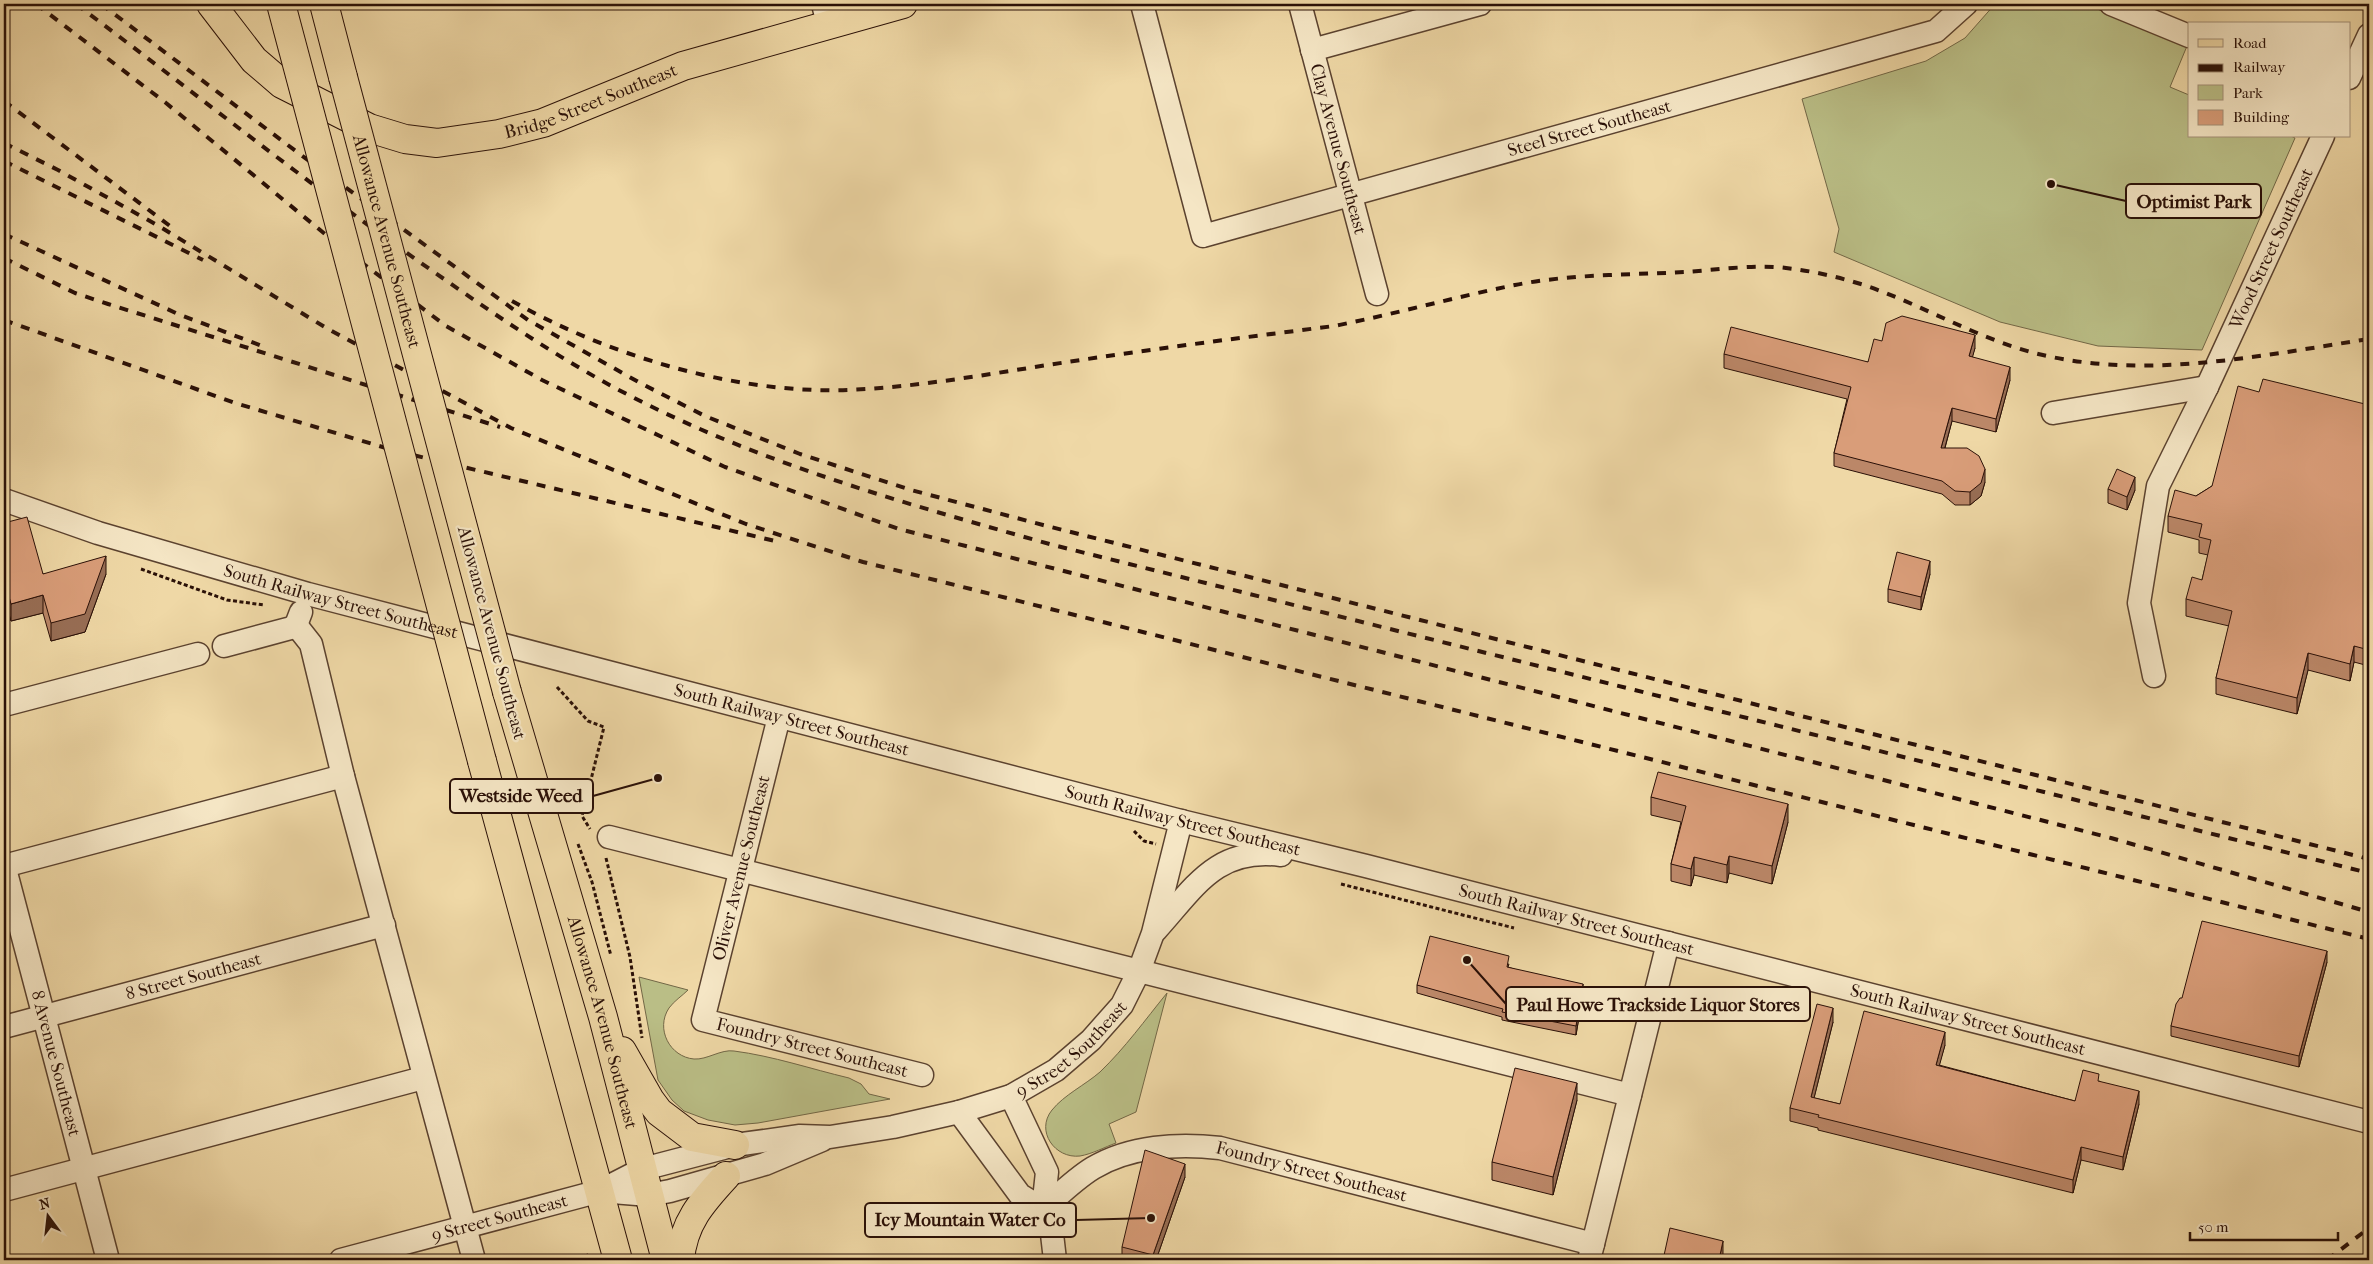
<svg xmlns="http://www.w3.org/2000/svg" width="2373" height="1264" font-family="'IM FELL French Canon',serif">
<rect width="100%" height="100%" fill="#efd8a6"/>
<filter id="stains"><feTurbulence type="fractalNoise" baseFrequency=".004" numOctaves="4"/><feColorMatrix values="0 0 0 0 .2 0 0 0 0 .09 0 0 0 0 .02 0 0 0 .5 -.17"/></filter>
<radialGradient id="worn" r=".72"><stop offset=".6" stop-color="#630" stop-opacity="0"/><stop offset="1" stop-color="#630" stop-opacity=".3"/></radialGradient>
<path fill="#babe86" stroke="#726746" d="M 1995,4 L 2085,4 L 2187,46 L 2170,87 L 2189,95 L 2189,136 L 2291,136 L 2295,138 L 2202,350 L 2098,346 L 2000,322 L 1834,252 L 1839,229 L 1802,99 L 1926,61 L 1965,38 Z
M 639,977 L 688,990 C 682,996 674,1001 669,1008 C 655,1029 670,1057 694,1059 C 707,1060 721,1049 734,1051 C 773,1056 811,1069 849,1078 L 861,1084 L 869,1094 L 890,1099 L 758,1123 L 735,1125 L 708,1120 L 684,1111 L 672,1100 L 658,1080 Z
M 1167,993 L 1136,1112 L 1109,1124 L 1116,1143 C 1105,1147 1092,1154 1080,1156 C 1055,1159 1035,1131 1052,1110 C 1064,1095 1085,1085 1100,1072 C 1125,1048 1145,1020 1167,993 Z"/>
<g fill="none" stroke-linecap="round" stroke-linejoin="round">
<defs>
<g id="minor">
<path d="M 823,4 L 828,24"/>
<path id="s1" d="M 1142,4 L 1203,236 L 1936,31 L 1966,4"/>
<path id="s2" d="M 1300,4 L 1377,294"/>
<path d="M 2111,4 L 2189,36"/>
<path d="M 1312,50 L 1480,4"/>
<path d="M 2349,78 L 2369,35"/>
<path d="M 2053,413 L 2207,387"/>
<path id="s3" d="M 4,500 L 98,533 L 308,594 L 1181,821 L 1366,866 L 2369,1122"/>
<path d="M 296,625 L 311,644 L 343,776 L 474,1260"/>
<path d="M 224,646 L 291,628 L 296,625 L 301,612"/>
<path id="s4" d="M 2154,676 L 2139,603 L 2158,486 L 2207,387 L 2323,136"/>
<path d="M 4,705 L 198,654"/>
<path id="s5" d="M 779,717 L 703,1020 L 922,1075"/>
<path d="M 609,837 L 1630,1095"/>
<path id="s6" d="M 4,865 L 108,1260"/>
<path d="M 4,866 L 343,776"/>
<path d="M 1156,930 C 1195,887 1216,847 1281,855"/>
<path id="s7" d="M 4,1027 L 384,925"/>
<path d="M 1011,1096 L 1047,1172 L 1043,1209 L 1052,1234 L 1055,1260"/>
<path d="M 959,1112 L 1020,1195 L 1043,1209"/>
<path d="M 4,1190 L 423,1078"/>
<path d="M 600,1191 L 649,1195 L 670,1191 L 765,1164 L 822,1140"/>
<path id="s8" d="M 1043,1209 C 1059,1195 1075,1179 1093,1168 C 1130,1146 1178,1143 1220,1148 L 1593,1244"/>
<path id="s9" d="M 341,1260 L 600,1191 L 643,1169 L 735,1145 L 800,1136 L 830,1137 L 893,1127 L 959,1112 L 1011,1096 L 1056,1070 L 1091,1040 L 1122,1005 L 1139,971 L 1153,933 L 1181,821"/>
<path d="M 1589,1260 L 1668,943"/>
</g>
<g id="major">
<path id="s10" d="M 211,4 L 254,60 L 282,84 L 369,128 L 405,139 L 437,143 L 499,134 L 543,123 L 683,66 L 903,4"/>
<path d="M 324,4 L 343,77"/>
<path id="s11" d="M 507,692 L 603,1017 L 666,1260"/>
<path d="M 482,761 L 618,1260"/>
<path d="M 622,1051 L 650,1100 L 659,1112 L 692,1137 L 735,1145"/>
<path d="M 680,1260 C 683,1223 702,1202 726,1176"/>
</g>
</defs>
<use href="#minor" stroke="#5b422f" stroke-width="25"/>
<use href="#major" stroke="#2a1007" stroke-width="30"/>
<path stroke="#2a1007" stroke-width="3" stroke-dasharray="4 2.5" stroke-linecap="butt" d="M 141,569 L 227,600 L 264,605
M 557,687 L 588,721 L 604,727 L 582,816 L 590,829
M 1134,831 L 1144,841 L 1156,844
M 578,844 L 592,882 L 611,956
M 606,858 L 630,957 L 642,1038
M 1341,884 L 1514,928"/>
<use href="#minor" stroke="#f5e6c5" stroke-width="22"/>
<use href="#major" stroke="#efd8a6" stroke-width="28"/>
<path stroke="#2a1007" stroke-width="4" stroke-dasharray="9 9" stroke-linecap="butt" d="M 36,4 L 166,103 L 337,244 L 446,326 L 542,380 L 725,467 L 899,529 L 2111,838 L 2369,912
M 76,4 C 199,96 318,192 444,279 C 497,316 550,352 606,383 C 746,460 900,502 1053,545 L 2369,873
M 101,4 L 297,152 L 528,320 L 642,384 L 705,416 L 800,454 L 911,490 L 1043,525 L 2369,859
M 4,101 L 170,226
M 4,143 L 58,170 L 157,225 L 328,329 L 511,428 L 746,524 L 863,562 L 2369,939
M 4,161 L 203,260
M 4,234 L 178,314 L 262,346
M 4,258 L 75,293 L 108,304 L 500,427
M 512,301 C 609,356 736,394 848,390 C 923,387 999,372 1074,361 C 1160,348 1247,337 1334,326 C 1395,314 1455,297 1515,285 C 1570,274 1629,275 1685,272 C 1715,270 1757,264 1786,268 C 1813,271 1838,277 1864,285 C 1926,306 1982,342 2047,356 C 2153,379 2264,355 2369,339
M 4,320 L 235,403 L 396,451 L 775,541
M 2327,1260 L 2369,1228"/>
<defs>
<g id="major-bridge">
<path d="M 281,4 L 482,761"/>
<path id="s12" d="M 343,77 L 507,692"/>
</g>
</defs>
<use href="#major-bridge" stroke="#2a1007" stroke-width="30" stroke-linecap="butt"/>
<use href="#major-bridge" stroke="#efd8a6" stroke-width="28"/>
</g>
<path fill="#bb8768" stroke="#2a1007" d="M 1975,348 L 1972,357 L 2010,380 L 1996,432 L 1952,421 L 1945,448 L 1985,482 L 1981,496 L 1970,505 L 1955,505 L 1942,494 L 1834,466 L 1834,453 L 1847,399 L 1724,368 L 1724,354 L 1868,362 Z
M 2369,405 L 2369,666 L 2354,662 L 2350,681 L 2308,670 L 2297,714 L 2216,694 L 2216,678 L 2229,626 L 2186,616 L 2186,599 L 2202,580 L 2208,555 L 2199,553 L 2199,540 L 2168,532 L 2168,516 L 2196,496 L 2212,486 Z
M 2108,489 L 2135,490 L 2127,510 L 2108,503 Z
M 4,523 L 43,574 L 106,574 L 85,632 L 51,641 L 43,613 L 11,621 L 4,596 Z
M 1930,574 L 1921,610 L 1888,602 L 1888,589 Z
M 1651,797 L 1788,822 L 1772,884 L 1729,873 L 1727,883 L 1694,875 L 1691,886 L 1671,881 L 1671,864 L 1681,822 L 1651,815 Z
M 2327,962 L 2299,1067 L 2171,1036 L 2171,1026 L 2182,998 Z
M 1509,964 L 1508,967 L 1583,993 L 1576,1035 L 1502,1020 L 1502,1017 L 1417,993 L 1417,985 Z
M 1833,1022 L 1814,1098 L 1840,1104 L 1945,1045 L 1939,1065 L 2075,1101 L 2099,1081 L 2139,1104 L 2123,1170 L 2081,1160 L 2073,1193 L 1818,1130 L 1818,1128 L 1790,1121 L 1790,1108 Z
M 1577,1100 L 1553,1195 L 1492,1180 L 1492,1162 Z
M 1185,1177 L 1156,1260 L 1122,1260 L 1122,1247 Z"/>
<path fill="#986e55" stroke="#2a1007" d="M 1975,335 L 1975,348 L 1969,370 L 1969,356 Z
M 2010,367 L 2010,380 L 1996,432 L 1996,419 Z
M 1952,408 L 1952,421 L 1941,462 L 1941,448 Z
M 1985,469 L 1985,482 L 1981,496 L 1970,505 L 1970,492 Z
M 2135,477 L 2135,490 L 2127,510 L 2127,497 Z
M 106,556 L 106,574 L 85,632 L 51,641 L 51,623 Z
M 1930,561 L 1930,574 L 1921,610 L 1921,597 Z
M 43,595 L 43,613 L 11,621 L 11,604 Z
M 2354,646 L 2354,662 L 2350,681 L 2350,664 Z
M 2308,653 L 2308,670 L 2297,714 L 2297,698 Z
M 1788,804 L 1788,822 L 1772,884 L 1772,866 Z
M 1729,856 L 1729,873 L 1727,883 L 1727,865 Z
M 1694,857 L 1694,875 L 1691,886 L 1691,869 Z
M 2327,951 L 2327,962 L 2299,1067 L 2299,1056 Z
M 1583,984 L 1583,993 L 1576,1035 L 1576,1026 Z
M 1833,1008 L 1833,1022 L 1811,1110 L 1811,1097 Z
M 1945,1032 L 1945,1045 L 1936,1078 L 1936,1065 Z
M 1577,1083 L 1577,1100 L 1553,1195 L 1553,1177 Z
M 2139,1091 L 2139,1104 L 2123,1170 L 2123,1157 Z
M 2081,1147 L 2081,1160 L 2073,1193 L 2073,1180 Z
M 1185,1164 L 1185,1177 L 1156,1260 L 1153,1260 L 1153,1255 Z
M 1723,1241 L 1723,1260 L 1719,1260 Z"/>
<path fill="#d99d79" stroke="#2a1007" d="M 1902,316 L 1975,335 L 1969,356 L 2010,367 L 1996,419 L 1952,408 L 1941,448 L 1967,448 L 1979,456 L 1985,469 L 1981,483 L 1970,492 L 1955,491 L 1942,481 L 1834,453 L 1851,387 L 1724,354 L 1731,327 L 1868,362 L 1874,339 L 1882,341 L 1886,323 Z
M 2263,379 L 2369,405 L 2369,650 L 2354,646 L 2350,664 L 2308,653 L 2297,698 L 2216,678 L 2232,611 L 2186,599 L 2192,577 L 2202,580 L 2211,540 L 2199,537 L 2202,524 L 2168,516 L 2175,490 L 2196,496 L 2212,486 L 2238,386 L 2259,392 Z
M 2117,469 L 2135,477 L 2127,497 L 2108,489 Z
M 27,517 L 43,574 L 106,556 L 85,614 L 51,623 L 43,595 L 11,604 L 4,578 L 4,523 Z
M 1897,552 L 1930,561 L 1921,597 L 1888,589 Z
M 1658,772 L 1788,804 L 1772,866 L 1729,856 L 1727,865 L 1694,857 L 1691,869 L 1671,864 L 1686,806 L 1651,797 Z
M 2202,921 L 2327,951 L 2299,1056 L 2171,1026 L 2176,1004 L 2180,998 L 2182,998 Z
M 1430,936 L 1509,956 L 1507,967 L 1583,984 L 1576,1026 L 1502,1012 L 1503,1009 L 1417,985 Z
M 1817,1004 L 1833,1008 L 1811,1097 L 1840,1104 L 1864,1011 L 1945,1032 L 1936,1065 L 2075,1101 L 2083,1070 L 2099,1074 L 2098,1081 L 2139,1091 L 2123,1157 L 2081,1147 L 2073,1180 L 1818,1117 L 1819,1115 L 1790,1108 Z
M 1515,1068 L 1577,1083 L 1553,1177 L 1492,1162 Z
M 1145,1150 L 1185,1164 L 1153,1255 L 1122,1247 Z
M 1670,1228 L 1723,1241 L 1719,1260 L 1663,1260 Z
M 588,1254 L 590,1260 L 564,1260 Z
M 1625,1256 L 1641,1260 L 1624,1260 Z"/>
<g text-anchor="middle" stroke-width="4.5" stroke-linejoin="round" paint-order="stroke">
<g font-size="18" fill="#2a1007" stroke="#f5e6c5">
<text dy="6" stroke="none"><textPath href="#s10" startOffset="435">Bridge Street Southeast</textPath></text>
<text dy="6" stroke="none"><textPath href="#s1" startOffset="641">Steel Street Southeast</textPath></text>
<text dy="6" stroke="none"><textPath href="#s2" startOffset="150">Clay Avenue Southeast</textPath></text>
<text dy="6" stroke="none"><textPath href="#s12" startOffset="170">Allowance Avenue Southeast</textPath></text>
<text dy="6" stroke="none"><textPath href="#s4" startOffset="456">Wood Street Southeast</textPath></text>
<text dy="6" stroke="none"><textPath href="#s3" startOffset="352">South Railway Street Southeast</textPath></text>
<text transform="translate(492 633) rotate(75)" y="6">Allowance Avenue Southeast</text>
<text dy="6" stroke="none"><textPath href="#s3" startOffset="818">South Railway Street Southeast</textPath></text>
<text dy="6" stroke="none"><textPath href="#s3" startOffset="1222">South Railway Street Southeast</textPath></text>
<text transform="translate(741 868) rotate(-76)" y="6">Oliver Avenue Southeast</text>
<text dy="6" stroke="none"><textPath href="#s3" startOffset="1628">South Railway Street Southeast</textPath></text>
<text dy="6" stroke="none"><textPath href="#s7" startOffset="196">8 Street Southeast</textPath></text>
<text dy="6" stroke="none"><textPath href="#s3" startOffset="2032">South Railway Street Southeast</textPath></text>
<text dy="6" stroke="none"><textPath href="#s11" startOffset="344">Allowance Avenue Southeast</textPath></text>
<text dy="6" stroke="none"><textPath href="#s9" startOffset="770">9 Street Southeast</textPath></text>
<text dy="6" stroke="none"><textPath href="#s5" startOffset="425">Foundry Street Southeast</textPath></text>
<text dy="6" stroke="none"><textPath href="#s6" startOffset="205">8 Avenue Southeast</textPath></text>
<text dy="6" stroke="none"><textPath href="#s8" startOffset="290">Foundry Street Southeast</textPath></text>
<text dy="6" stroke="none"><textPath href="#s9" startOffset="164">9 Street Southeast</textPath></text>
</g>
</g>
<path fill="none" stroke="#2a1007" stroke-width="2" d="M2051 184L2126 201M658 778L593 796M1467 960L1506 1004M1151 1218L1076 1220"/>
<g fill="#2a1007" stroke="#f5e6c5" stroke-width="2">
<circle cx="2051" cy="184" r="5"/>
<circle cx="658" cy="778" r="5"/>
<circle cx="1467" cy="960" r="5"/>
<circle cx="1151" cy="1218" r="5"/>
</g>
<g fill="#f5e6c5" stroke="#2a1007" stroke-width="2">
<rect x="2126" y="184" width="135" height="34" rx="5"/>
<rect x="450" y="779" width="143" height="34" rx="5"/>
<rect x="1506" y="987" width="304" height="34" rx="5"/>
<rect x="865" y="1203" width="211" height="34" rx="5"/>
</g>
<g font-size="19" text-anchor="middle" font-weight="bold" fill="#2a1007">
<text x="2194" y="208">Optimist Park</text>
<text x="521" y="802">Westside Weed</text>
<text x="1658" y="1011">Paul Howe Trackside Liquor Stores</text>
<text x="970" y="1226">Icy Mountain Water Co</text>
</g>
<rect width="2373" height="1264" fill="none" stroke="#efd8a6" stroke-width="20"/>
<rect x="5" y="5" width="2363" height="1254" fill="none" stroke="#2a1007" stroke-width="2.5"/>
<rect x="10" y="10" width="2353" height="1244" fill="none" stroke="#2a1007"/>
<rect x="2188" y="22" width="162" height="115" fill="#f5e6c5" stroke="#a49079"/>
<rect x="2198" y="39" width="25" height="8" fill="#efd8a6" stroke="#a49079"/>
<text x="2233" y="48" font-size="15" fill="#2a1007">Road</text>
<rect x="2198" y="64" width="25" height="8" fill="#2a1007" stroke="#a49079"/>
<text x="2233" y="72" font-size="15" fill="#2a1007">Railway</text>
<rect x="2198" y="85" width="25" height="15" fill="#babe86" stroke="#a49079"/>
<text x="2233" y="98" font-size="15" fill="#2a1007">Park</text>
<rect x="2198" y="110" width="25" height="15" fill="#d99d79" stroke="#a49079"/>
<text x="2233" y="122" font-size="15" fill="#2a1007">Building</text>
<g transform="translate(48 1216) rotate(345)" stroke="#f5e6c5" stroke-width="4" paint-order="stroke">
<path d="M0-4L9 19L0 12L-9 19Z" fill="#2a1007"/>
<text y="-8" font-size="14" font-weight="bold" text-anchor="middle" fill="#2a1007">N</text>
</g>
<path d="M2190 1232v8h148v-8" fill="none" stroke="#2a1007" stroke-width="2.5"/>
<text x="2198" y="1232" font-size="15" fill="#2a1007" stroke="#f5e6c5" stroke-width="4" paint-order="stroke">50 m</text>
<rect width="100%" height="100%" filter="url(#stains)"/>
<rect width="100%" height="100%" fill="url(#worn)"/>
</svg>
